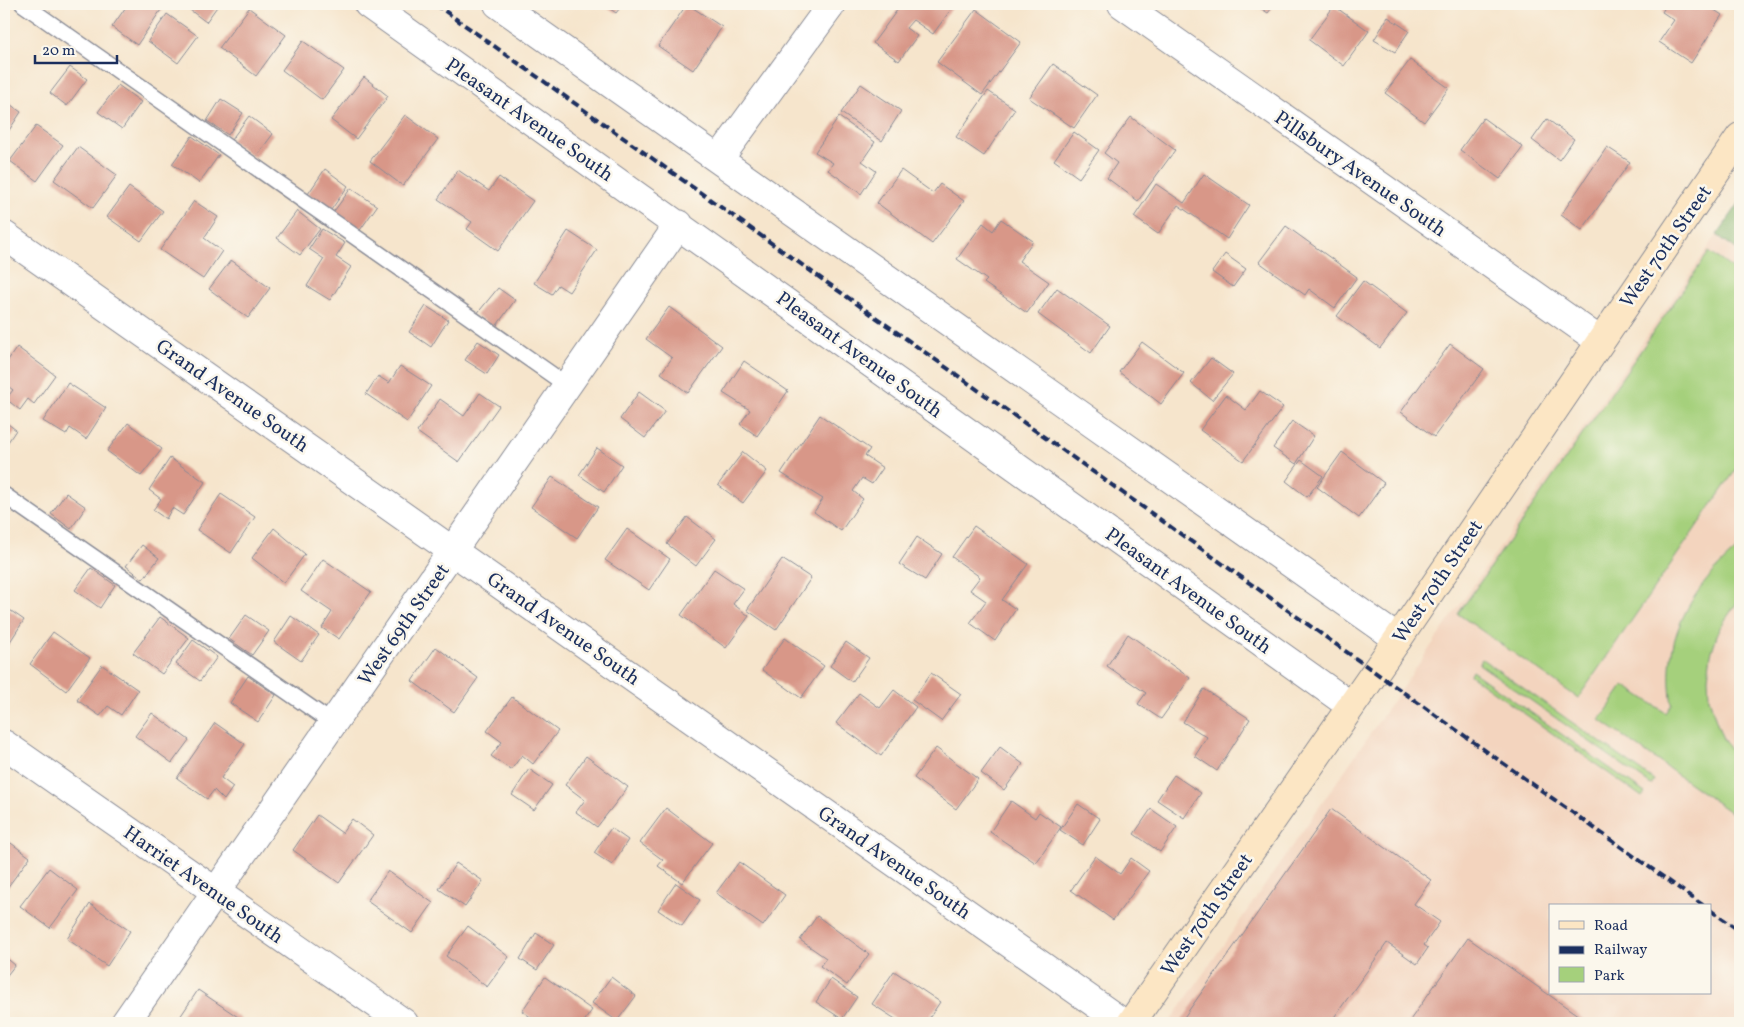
<svg xmlns="http://www.w3.org/2000/svg" width="1744" height="1027" font-family="Vollkorn,serif">
<rect width="100%" height="100%" fill="#fbf7ec"/>
<filter id="ink" filterUnits="userSpaceOnUse"><feTurbulence type="fractalNoise" baseFrequency=".02" numOctaves="2"/><feDisplacementMap in="SourceGraphic" scale="10" xChannelSelector="R" yChannelSelector="G"/><feConvolveMatrix kernelMatrix="1 2 1 2 8 2 1 2 1" color-interpolation-filters="sRGB"/></filter>
<filter id="wash" filterUnits="userSpaceOnUse"><feTurbulence type="fractalNoise" baseFrequency=".0096" numOctaves="4" result="noise"/><feDisplacementMap in="SourceGraphic" scale="20" xChannelSelector="R" yChannelSelector="G"/><feGaussianBlur stdDeviation="1.12" result="paint"/><feColorMatrix in="noise" values="0 0 0 0 0 0 0 0 0 0 0 0 0 0 0 0 0 1.4 0 .05"/><feComposite in="paint" operator="in"/></filter>
<g filter="url(#wash)">
<rect width="100%" height="100%" fill="#f6e5cc"/>
<path fill="#f3d4be" fill-rule="evenodd" d="M 1717,235 L 1740,252 L 1740,1023 L 1169,1023 ZM 1550,906 L 1710,906 L 1710,993 L 1550,993 Z"/>
<path fill="#a5d07c" stroke="#60806d" d="M 1709,252 L 1740,274 L 1740,464 L 1578,698 L 1458,614 Z
M 1740,547 L 1740,598 L 1719,629 L 1711,654 L 1708,677 L 1709,698 L 1716,721 L 1723,739 L 1740,763 L 1740,819 L 1600,720 L 1624,685 L 1666,713 L 1672,704 C 1661,638 1691,588 1740,547 Z
M 1482,659 L 1654,780 L 1651,785 L 1479,664 Z
M 1472,671 L 1645,793 L 1642,797 L 1470,675 Z"/>
<path fill="#84b26c" stroke="#507065" d="M 1740,202 L 1740,252 L 1717,235 Z"/>
<g id="blocks">
<path fill="#d89788" d="M 128,4 L 165,4 L 137,45 L 112,27 Z
M 182,4 L 219,4 L 206,22 Z
M 603,4 L 623,4 L 616,13 Z
M 687,4 L 722,27 L 693,70 L 658,46 Z
M 891,4 L 955,4 L 933,34 L 913,20 L 906,28 L 917,36 L 899,61 L 873,43 L 898,9 Z
M 1254,4 L 1275,4 L 1268,13 Z
M 1667,4 L 1705,4 L 1722,15 L 1691,63 L 1659,42 L 1674,20 L 1662,12 Z
M 1334,6 L 1369,31 L 1344,66 L 1309,40 Z
M 249,8 L 286,35 L 256,76 L 219,48 Z
M 976,9 L 1021,42 L 982,95 L 937,62 Z
M 167,14 L 198,36 L 178,63 L 148,41 Z
M 1388,17 L 1409,31 L 1395,52 L 1374,40 Z
M 303,41 L 344,70 L 322,100 L 282,70 Z
M 1410,60 L 1449,88 L 1424,122 L 1385,93 Z
M 1053,64 L 1097,95 L 1074,128 L 1029,98 Z
M 70,67 L 87,79 L 67,106 L 50,93 Z
M 364,77 L 388,96 L 356,139 L 331,120 Z
M 861,84 L 901,111 L 882,141 L 841,113 Z
M 118,85 L 141,102 L 122,129 L 98,112 Z
M 988,91 L 1015,109 L 984,156 L 956,137 Z
M 221,99 L 243,113 L 228,135 L 207,121 Z
M 4,100 L 21,112 L 4,138 Z
M 405,115 L 438,139 L 403,186 L 370,161 Z
M 249,116 L 273,134 L 255,158 L 231,140 Z
M 839,117 L 875,142 L 862,161 L 876,171 L 861,194 L 828,170 L 833,163 L 815,152 Z
M 1131,117 L 1175,150 L 1138,201 L 1107,178 L 1117,163 L 1104,153 Z
M 1483,118 L 1523,147 L 1500,179 L 1460,150 Z
M 1547,119 L 1574,139 L 1559,160 L 1532,140 Z
M 36,126 L 63,145 L 37,181 L 10,161 Z
M 1074,132 L 1099,150 L 1079,178 L 1054,160 Z
M 192,136 L 219,155 L 199,183 L 172,164 Z
M 78,147 L 117,175 L 93,208 L 54,180 Z
M 1607,147 L 1630,162 L 1582,230 L 1561,215 Z
M 325,169 L 348,186 L 331,210 L 308,194 Z
M 458,170 L 489,191 L 499,177 L 533,201 L 498,251 L 467,229 L 472,222 L 438,199 Z
M 901,170 L 933,193 L 940,184 L 964,201 L 932,244 L 877,203 Z
M 1204,174 L 1249,205 L 1227,239 L 1178,205 L 1158,234 L 1134,217 L 1156,184 L 1184,203 Z
M 129,187 L 163,211 L 141,241 L 107,217 Z
M 351,188 L 377,206 L 358,233 L 332,214 Z
M 194,201 L 218,217 L 204,238 L 222,251 L 203,279 L 160,250 Z
M 297,211 L 320,229 L 300,255 L 277,238 Z
M 1001,219 L 1033,241 L 1019,261 L 1049,282 L 1027,313 L 984,283 L 987,280 L 957,259 L 983,223 L 993,231 Z
M 1286,226 L 1357,277 L 1335,308 L 1309,289 L 1305,295 L 1259,262 Z
M 322,229 L 345,243 L 336,257 L 351,267 L 330,300 L 307,286 L 324,259 L 309,249 Z
M 568,231 L 597,250 L 569,292 L 558,285 L 552,294 L 534,283 Z
M 1225,254 L 1246,269 L 1233,287 L 1212,272 Z
M 231,260 L 270,288 L 248,318 L 209,289 Z
M 1363,281 L 1407,313 L 1380,348 L 1337,316 Z
M 498,288 L 515,300 L 495,328 L 476,315 Z
M 1057,288 L 1110,326 L 1091,353 L 1038,314 Z
M 426,306 L 448,320 L 431,347 L 409,332 Z
M 669,307 L 722,346 L 688,393 L 661,373 L 672,358 L 646,339 Z
M 478,341 L 499,355 L 487,374 L 465,360 Z
M 1142,342 L 1184,373 L 1161,404 L 1119,372 Z
M 1450,344 L 1484,369 L 1434,437 L 1401,412 Z
M 17,347 L 55,375 L 34,404 L 28,399 L 20,410 L 6,399 L 13,390 L 4,383 L 4,366 Z
M 1211,358 L 1233,374 L 1212,400 L 1191,383 Z
M 744,361 L 788,391 L 757,436 L 740,424 L 750,410 L 723,393 Z
M 400,366 L 431,386 L 407,422 L 366,394 L 378,376 L 389,383 Z
M 68,383 L 106,408 L 86,439 L 70,428 L 66,435 L 43,421 Z
M 1260,391 L 1283,407 L 1243,461 L 1200,430 L 1226,395 L 1246,410 Z
M 639,392 L 665,411 L 645,438 L 620,419 Z
M 480,393 L 499,406 L 459,462 L 417,432 L 440,399 L 464,416 Z
M 820,415 L 870,449 L 865,456 L 883,468 L 872,484 L 862,478 L 853,491 L 863,499 L 841,531 L 814,512 L 823,499 L 781,473 Z
M 4,421 L 16,430 L 4,448 Z
M 1292,421 L 1314,436 L 1296,464 L 1273,448 Z
M 128,423 L 162,449 L 141,476 L 107,451 Z
M 597,448 L 622,465 L 604,492 L 579,475 Z
M 743,452 L 767,471 L 743,503 L 718,485 Z
M 1342,452 L 1384,483 L 1359,518 L 1317,487 Z
M 170,458 L 205,482 L 183,515 L 172,508 L 166,519 L 153,510 L 161,499 L 149,490 Z
M 1301,460 L 1323,476 L 1307,497 L 1286,481 Z
M 552,477 L 598,507 L 577,538 L 531,507 Z
M 66,493 L 86,507 L 71,529 L 51,514 Z
M 221,494 L 255,517 L 231,553 L 197,530 Z
M 687,517 L 716,539 L 696,566 L 667,544 Z
M 974,526 L 1028,564 L 1002,600 L 1016,609 L 995,641 L 970,623 L 986,601 L 970,590 L 980,577 L 952,557 Z
M 274,528 L 305,554 L 284,583 L 252,558 Z
M 627,529 L 670,559 L 649,590 L 605,560 Z
M 917,537 L 942,554 L 925,580 L 899,564 Z
M 142,545 L 159,558 L 143,579 L 126,566 Z
M 323,559 L 371,592 L 339,639 L 322,628 L 332,612 L 301,591 Z
M 782,559 L 811,578 L 776,630 L 747,610 Z
M 91,568 L 115,585 L 100,608 L 75,590 Z
M 714,569 L 744,589 L 733,604 L 749,616 L 726,648 L 681,615 Z
M 4,606 L 24,620 L 4,651 Z
M 246,615 L 269,631 L 252,655 L 229,639 Z
M 291,616 L 319,635 L 301,661 L 274,642 Z
M 160,617 L 189,638 L 162,674 L 133,653 Z
M 53,632 L 90,658 L 66,691 L 30,664 Z
M 1128,634 L 1190,678 L 1161,719 L 1138,704 L 1146,693 L 1107,666 Z
M 785,638 L 824,666 L 801,698 L 762,670 Z
M 193,640 L 217,657 L 200,681 L 176,664 Z
M 846,642 L 869,658 L 852,682 L 830,666 Z
M 436,647 L 478,678 L 454,712 L 412,681 Z
M 102,665 L 138,690 L 121,715 L 108,706 L 100,716 L 77,700 Z
M 931,673 L 961,694 L 941,721 L 912,700 Z
M 248,676 L 276,695 L 258,722 L 230,703 Z
M 1204,689 L 1250,719 L 1217,771 L 1195,756 L 1207,737 L 1183,722 Z
M 894,690 L 916,707 L 881,756 L 836,723 L 859,693 L 880,708 Z
M 512,697 L 558,731 L 533,764 L 522,755 L 511,770 L 491,756 L 502,742 L 487,731 Z
M 152,713 L 189,740 L 172,763 L 135,736 Z
M 215,723 L 245,744 L 221,778 L 233,787 L 224,800 L 214,790 L 207,799 L 177,778 Z
M 1000,747 L 1023,764 L 1004,790 L 981,773 Z
M 936,748 L 978,779 L 956,809 L 914,778 Z
M 586,756 L 628,787 L 597,827 L 576,812 L 585,800 L 565,785 Z
M 529,769 L 552,785 L 534,810 L 512,795 Z
M 1174,775 L 1201,793 L 1184,818 L 1157,800 Z
M 1011,801 L 1035,818 L 1039,812 L 1061,827 L 1036,863 L 990,832 Z
M 1078,804 L 1100,819 L 1083,845 L 1060,830 Z
M 666,808 L 712,843 L 682,883 L 658,866 L 663,860 L 640,843 Z
M 1151,809 L 1177,827 L 1160,852 L 1134,834 Z
M 1331,809 L 1431,880 L 1414,904 L 1440,922 L 1424,945 L 1428,948 L 1417,964 L 1387,943 L 1330,1023 L 1180,1023 Z
M 317,815 L 342,833 L 352,819 L 373,835 L 339,883 L 293,850 Z
M 611,828 L 628,840 L 612,865 L 594,853 Z
M 4,838 L 30,857 L 4,892 Z
M 1095,856 L 1120,874 L 1131,858 L 1149,871 L 1113,920 L 1071,890 Z
M 739,862 L 785,895 L 763,926 L 716,893 Z
M 456,863 L 483,881 L 465,907 L 439,889 Z
M 49,868 L 78,890 L 50,928 L 20,906 Z
M 388,871 L 433,903 L 412,933 L 367,901 Z
M 676,883 L 700,900 L 682,926 L 658,910 Z
M 90,904 L 130,931 L 107,966 L 67,939 Z
M 817,916 L 869,954 L 847,985 L 820,966 L 826,958 L 800,940 Z
M 468,926 L 509,957 L 487,987 L 446,956 Z
M 536,933 L 554,945 L 537,970 L 520,959 Z
M 1468,938 L 1589,1023 L 1408,1023 Z
M 4,956 L 15,965 L 4,979 Z
M 894,971 L 940,1002 L 926,1023 L 895,1023 L 897,1020 L 872,1004 Z
M 545,977 L 592,1010 L 583,1023 L 539,1023 L 522,1011 Z
M 611,977 L 636,996 L 617,1021 L 592,1003 Z
M 831,979 L 857,997 L 842,1019 L 816,1002 Z
M 198,990 L 241,1019 L 238,1023 L 176,1023 Z"/>
</g>
</g>
<g filter="url(#ink)">
<use href="#blocks" fill-opacity="0" stroke="#888a95" stroke-width="1"/>
<g fill="none" stroke-linecap="round" stroke-linejoin="round">
<defs>
<path id="lane" d="M 23,4 L 568,386
M 4,495 L 334,724"/>
<path id="street" d="M 368,4 L 1351,706
M 498,4 L 1398,639
M 1122,4 L 1600,341
M 719,159 L 832,4
M 4,235 L 1123,1023
M 4,744 L 404,1023
M 125,1023 L 679,224"/>
<path id="secondary" d="M 1131,1023 L 1398,639 L 1740,137"/>
</defs>
<use href="#lane" stroke="#888a95" stroke-width="18"/>
<use href="#street" stroke="#888a95" stroke-width="30"/>
<use href="#secondary" stroke="#888a95" stroke-width="30"/>
<use href="#lane" stroke="#fff" stroke-width="15"/>
<use href="#street" stroke="#fff" stroke-width="28"/>
<use href="#secondary" stroke="#fce6c4" stroke-width="28"/>
<path stroke="#1b2f5e" stroke-width="4" stroke-dasharray="8 4" stroke-linecap="butt" d="M 435,4 L 1704,906
M 1710,910 L 1740,931"/>
</g>
</g>
<g text-anchor="middle" stroke-width="5" stroke-linejoin="round" paint-order="stroke">
<g font-size="20" fill="#1b2f5e" stroke="#fbf7ec">
<text transform="translate(530 119) rotate(35)" y="7">Pleasant Avenue South</text>
<text transform="translate(1361 173) rotate(35)" y="7">Pillsbury Avenue South</text>
<text transform="translate(1665 246) rotate(-55)" y="7">West 70th Street</text>
<text transform="translate(860 354) rotate(36)" y="7">Pleasant Avenue South</text>
<text transform="translate(233 395) rotate(35)" y="7">Grand Avenue South</text>
<text transform="translate(1437 581) rotate(-56)" y="7">West 70th Street</text>
<text transform="translate(1189 590) rotate(36)" y="7">Pleasant Avenue South</text>
<text transform="translate(403 624) rotate(-55)" y="7">West 69th Street</text>
<text transform="translate(564 628) rotate(35)" y="7">Grand Avenue South</text>
<text transform="translate(895 862) rotate(35)" y="7">Grand Avenue South</text>
<text transform="translate(204 884) rotate(35)" y="7">Harriet Avenue South</text>
<text transform="translate(1206 914) rotate(-55)" y="7">West 70th Street</text>
</g>
</g>
<rect width="1744" height="1027" fill="none" stroke="#fbf7ec" stroke-width="20"/>
<rect x="1549" y="904" width="162" height="90" fill="#fbf7ec" stroke="#a1a7b3"/>
<rect x="1559" y="921" width="25" height="8" fill="#fce6c4" stroke="#a1a7b3"/>
<text x="1594" y="930" font-size="15" fill="#1b2f5e">Road</text>
<rect x="1559" y="946" width="25" height="8" fill="#1b2f5e" stroke="#a1a7b3"/>
<text x="1594" y="954" font-size="15" fill="#1b2f5e">Railway</text>
<rect x="1559" y="967" width="25" height="15" fill="#a5d07c" stroke="#a1a7b3"/>
<text x="1594" y="980" font-size="15" fill="#1b2f5e">Park</text>
<path d="M35 55v8h82v-8" fill="none" stroke="#1b2f5e" stroke-width="2.5"/>
<text x="42" y="55" font-size="15" fill="#1b2f5e" stroke="#fbf7ec" stroke-width="4" paint-order="stroke">20 m</text>
</svg>
